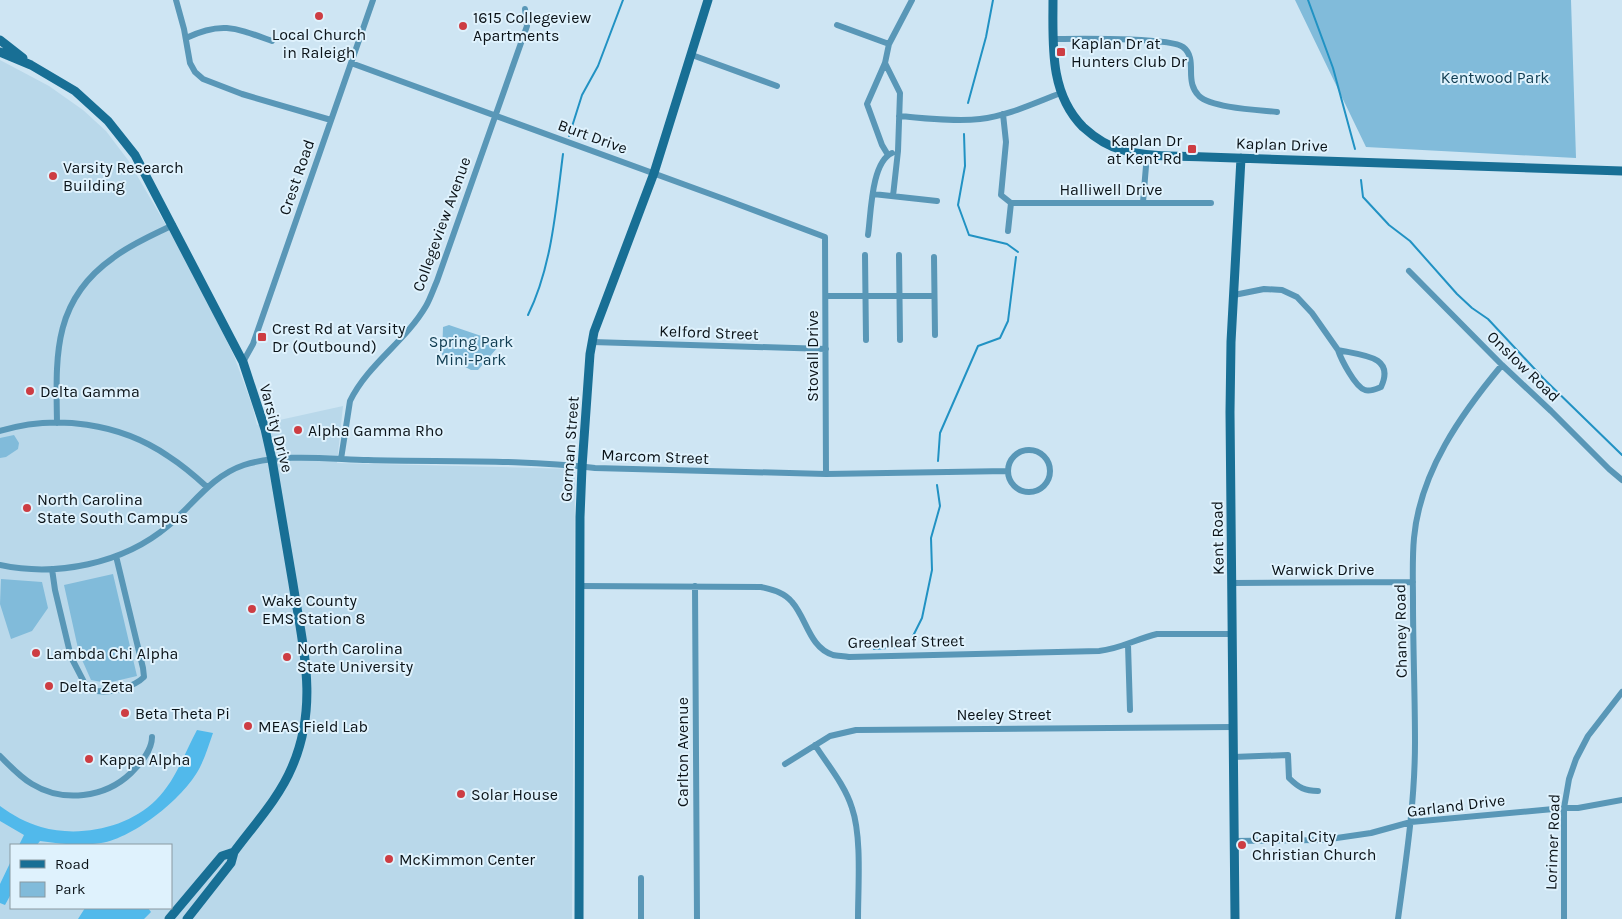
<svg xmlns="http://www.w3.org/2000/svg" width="1622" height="919" font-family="Karla,sans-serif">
<rect width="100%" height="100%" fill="#cee5f3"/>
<path fill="#b9d8ea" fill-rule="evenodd" d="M 0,60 L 49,86 L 83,110 L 106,131 L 128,160 L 191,268 L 234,356 L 252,405 L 257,425 L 343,406 L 337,463 L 575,469 L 572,919 L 0,919 ZM 11,845 L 171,845 L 171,908 L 11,908 Z"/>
<path fill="#81bbda" d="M 1295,0 L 1571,0 L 1576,158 L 1366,147 Z
M 449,325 L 496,341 L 498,347 L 478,370 L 471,370 L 442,355 L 443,327 Z
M 14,435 L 19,443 L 18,449 L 6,457 L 0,458 L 0,438 Z
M 113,574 L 137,676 L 107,683 L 91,680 L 79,653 L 64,585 Z
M 1,579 L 42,582 L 48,608 L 32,631 L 11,639 L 0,604 Z"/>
<path fill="#51b9eb" d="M 197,730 L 213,733 C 209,744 206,755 201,765 C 187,796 134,838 101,843 C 80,846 60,844 40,841 L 37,845 L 19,845 L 24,835 L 0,821 L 0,806 C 12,815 27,823 41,827 C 79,838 128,828 156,800 C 176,780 184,754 197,730 Z
M 11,861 L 11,894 L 5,905 L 0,903 L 0,884 Z
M 85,908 L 148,908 L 151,912 L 144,919 L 78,919 Z"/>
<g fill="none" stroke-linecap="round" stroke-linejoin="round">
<path stroke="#2192c3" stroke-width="2" d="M 1308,0 L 1333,68 L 1355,149
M 968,103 L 986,37 L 993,0
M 964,134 L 965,166 L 958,205 L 969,235 L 1007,244 L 1018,252
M 569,136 L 582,95 L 598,66 L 623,0
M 1361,180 L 1363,197 L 1389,225 L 1410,241 L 1457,294 L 1472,308 L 1488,319 L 1544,379 L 1622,455
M 528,315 C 552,266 556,208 563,154
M 938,461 L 940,433 L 978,346 L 1000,338 L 1008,321 L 1016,257
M 874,649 L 900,647 L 906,645 L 912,638 L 922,618 L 932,570 L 931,538 L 940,506 L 937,485"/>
<path stroke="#5997b7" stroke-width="6" d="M 176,0 L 184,29 L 190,63 L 195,72 L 203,79 L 242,94 L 331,120
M 837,25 L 889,44
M 186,38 C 222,21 236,28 272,41
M 1053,39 C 1076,39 1168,37 1183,47 C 1191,53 1191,62 1191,71 C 1191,81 1192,89 1199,96 C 1212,108 1258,110 1277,112
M 692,55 L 777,86
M 351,63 L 724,199 L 825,237 L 826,474
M 885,63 L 900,93 L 898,151 L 893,196
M 1003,114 L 1006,142 L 1001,195 L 1011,203 L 1008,231
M 899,116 C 925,118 954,122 980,119 C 1008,116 1034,103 1061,93
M 888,155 L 882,145 L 867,104 L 885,63 L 889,44 L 912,0
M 873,194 L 937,201
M 1143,202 L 1147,154
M 1011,203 L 1211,203
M 868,235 C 871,215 871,162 892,153
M 865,255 L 866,340
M 899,255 L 900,340
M 934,257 L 935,335
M 1409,271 L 1502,365 L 1551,411 L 1609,469 L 1622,480
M 1234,295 L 1264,289 L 1282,290 L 1297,297 L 1312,313 L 1338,350 C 1360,355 1396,355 1381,387 C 1376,389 1370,392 1365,390 C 1355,387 1341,359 1338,350
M 826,296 L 934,296
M 592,342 L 826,349
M 243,362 L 253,344 L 373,0
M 57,423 C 56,357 52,301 113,258 C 131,244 153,235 173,225
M 0,431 C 56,414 120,423 168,456 C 182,465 195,476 207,487
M1008 471a21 21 0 1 1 42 0a21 21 0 1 1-42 0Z
M 341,459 L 350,401 C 368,364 405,342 426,306 C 430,299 433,290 437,281 L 527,26 L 525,9
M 0,565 C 56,577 123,564 168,526 C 193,505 211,476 244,465 C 282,453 328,459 368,460 C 443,462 520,459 595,468 L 826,474 L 1008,471
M 52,569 L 55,590 L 71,657 L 86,686 C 89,687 94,690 97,691 C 112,693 134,687 144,677 L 143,668 L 116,556
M 1232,583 L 1413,582
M 579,586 L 761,587 C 773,590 784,592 792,602 C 807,619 809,647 833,655 C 837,656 844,656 849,657 L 1099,651 C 1120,649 1136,639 1157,634 L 1232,634
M 695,586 L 697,919
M 1128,645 L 1130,710
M 815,745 C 827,764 845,785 852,808 C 862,837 858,887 858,919
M 0,756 C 10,766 20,777 32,784 C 63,803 105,798 131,773 C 140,764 152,751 152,737
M 1233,757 L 1288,755 L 1289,778 C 1299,788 1305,791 1318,791
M 785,764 L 830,736 L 856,730 L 1233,727
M 1234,841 L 1323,840 L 1371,833 L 1411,822 L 1564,808 L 1578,808 L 1622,800
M 641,878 L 641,919
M 1398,919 C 1406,860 1415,802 1415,742 C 1415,695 1413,649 1413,602 C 1413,581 1412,559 1414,538 C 1420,472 1461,414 1502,365
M 1564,919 L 1564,808 L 1569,779 L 1576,759 L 1588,736 L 1622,692"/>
<path stroke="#186f95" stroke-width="9" d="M 1053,0 C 1053,44 1049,93 1083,127 C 1094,137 1107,146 1122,150 C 1149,157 1179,156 1206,157 L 1622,171
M 0,40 L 23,58
M 0,52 L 31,65 L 75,91 L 108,121 L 135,155 L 243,362 L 265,429 L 272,460 C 279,501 286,543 293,584 C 303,647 319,705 292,767 C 279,798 254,825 234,852 L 231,863 L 187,919
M 169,919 L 222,856 L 234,852
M 579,919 L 580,517 L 582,467 L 590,354 L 594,332 L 654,173 L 708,0
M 1235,919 L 1230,412 L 1231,342 L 1241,158"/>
</g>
<g fill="#cd3d43" stroke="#dff2fd" stroke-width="2">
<circle cx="319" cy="16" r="5"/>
<circle cx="463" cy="26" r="5"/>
<rect x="1056" y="47" width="10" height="10" rx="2.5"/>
<rect x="1187" y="144" width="10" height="10" rx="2.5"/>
<circle cx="53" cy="176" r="5"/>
<rect x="257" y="332" width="10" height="10" rx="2.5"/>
<circle cx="30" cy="391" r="5"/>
<circle cx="298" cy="430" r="5"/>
<circle cx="27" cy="508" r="5"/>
<circle cx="252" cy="609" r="5"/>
<circle cx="36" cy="653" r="5"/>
<circle cx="287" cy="657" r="5"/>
<circle cx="49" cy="686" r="5"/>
<circle cx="125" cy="713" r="5"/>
<circle cx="248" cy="726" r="5"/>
<circle cx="89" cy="759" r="5"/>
<circle cx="461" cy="794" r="5"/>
<circle cx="1242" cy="845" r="5"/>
<circle cx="389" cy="859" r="5"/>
</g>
<g text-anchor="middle" stroke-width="4" stroke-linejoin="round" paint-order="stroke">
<g font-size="16" fill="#0b1318" stroke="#dff2fd" text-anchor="start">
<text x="473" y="23">1615 Collegeview<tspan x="473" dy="18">Apartments</tspan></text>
<text x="319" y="40" text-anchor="middle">Local Church<tspan x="319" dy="18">in Raleigh</tspan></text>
<text x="1071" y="49">Kaplan Dr at<tspan x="1071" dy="18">Hunters Club Dr</tspan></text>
<text x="1182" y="146" text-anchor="end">Kaplan Dr<tspan x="1182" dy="18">at Kent Rd</tspan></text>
<text x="63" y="173">Varsity Research<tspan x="63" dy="18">Building</tspan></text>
<text x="272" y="334">Crest Rd at Varsity<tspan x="272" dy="18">Dr (Outbound)</tspan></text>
<text x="40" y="397">Delta Gamma</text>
<text x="308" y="436">Alpha Gamma Rho</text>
<text x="37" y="505">North Carolina<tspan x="37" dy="18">State South Campus</tspan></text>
<text x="262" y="606">Wake County<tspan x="262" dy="18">EMS Station 8</tspan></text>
<text x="297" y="654">North Carolina<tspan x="297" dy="18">State University</tspan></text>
<text x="46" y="659">Lambda Chi Alpha</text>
<text x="59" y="692">Delta Zeta</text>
<text x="135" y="719">Beta Theta Pi</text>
<text x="258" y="732">MEAS Field Lab</text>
<text x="99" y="765">Kappa Alpha</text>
<text x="471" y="800">Solar House</text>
<text x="1252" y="842">Capital City<tspan x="1252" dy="18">Christian Church</tspan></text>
<text x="399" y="865">McKimmon Center</text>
</g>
<g font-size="16" fill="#0f3c51" stroke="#dff2fd">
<text x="1495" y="83">Kentwood Park</text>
<text x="471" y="347">Spring Park<tspan x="471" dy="18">Mini-Park</tspan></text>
</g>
<g font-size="16" fill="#0b1318" stroke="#dff2fd">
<text transform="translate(593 136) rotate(20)" y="6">Burt Drive</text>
<text transform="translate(1282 144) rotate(2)" y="6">Kaplan Drive</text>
<text transform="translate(296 177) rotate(-71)" y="6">Crest Road</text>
<text x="1111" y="195">Halliwell Drive</text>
<text transform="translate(441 224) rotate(-70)" y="6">Collegeview Avenue</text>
<text transform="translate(709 332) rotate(2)" y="6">Kelford Street</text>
<text transform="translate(812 356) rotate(-90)" y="6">Stovall Drive</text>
<text transform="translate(1524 366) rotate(44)" y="6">Onslow Road</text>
<text transform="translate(277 428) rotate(75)" y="6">Varsity Drive</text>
<text transform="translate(569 449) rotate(-86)" y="6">Gorman Street</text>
<text transform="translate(655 456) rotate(2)" y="6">Marcom Street</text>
<text transform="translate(1217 538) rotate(-91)" y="6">Kent Road</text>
<text x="1323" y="575">Warwick Drive</text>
<text transform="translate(1400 631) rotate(-91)" y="6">Chaney Road</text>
<text transform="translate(906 641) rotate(-1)" y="6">Greenleaf Street</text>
<text x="1004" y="720">Neeley Street</text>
<text transform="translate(682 752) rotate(-90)" y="6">Carlton Avenue</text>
<text transform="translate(1456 805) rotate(-7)" y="6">Garland Drive</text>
<text transform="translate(1552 842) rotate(-88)" y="6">Lorimer Road</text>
</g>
</g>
<rect x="10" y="844" width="162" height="65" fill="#dff2fd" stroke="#8a99a1"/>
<rect x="20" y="860" width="25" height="8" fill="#186f95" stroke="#8a99a1"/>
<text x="55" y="869" font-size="15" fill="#0b1318">Road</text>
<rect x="20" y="882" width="25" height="15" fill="#81bbda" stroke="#8a99a1"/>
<text x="55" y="894" font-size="15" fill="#0b1318">Park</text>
</svg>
